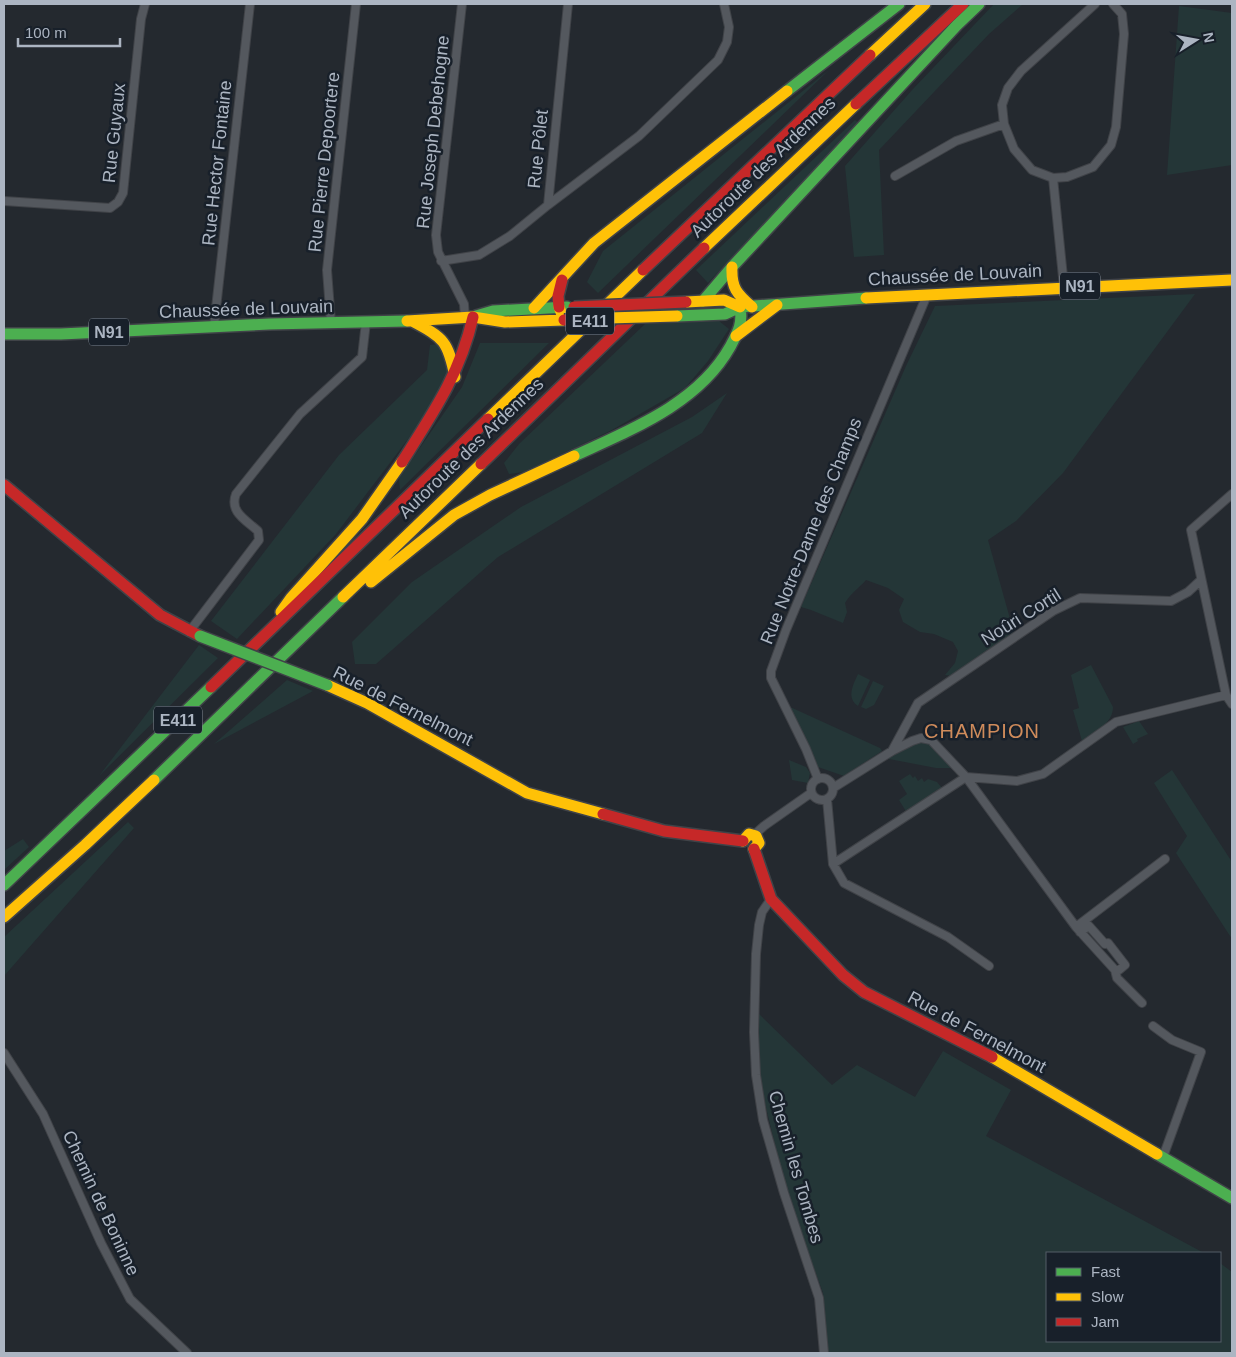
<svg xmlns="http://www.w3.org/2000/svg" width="1236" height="1357" font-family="Arial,sans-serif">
<rect width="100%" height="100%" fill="#24292f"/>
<path fill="#243637" d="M 994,4 L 1023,4 L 989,34 L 879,150 L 884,255 L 854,257 L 845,166 L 913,89 Z
M 1179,6 L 1232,13 L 1232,165 L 1167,175 Z
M 829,70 L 598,293 L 587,282 L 603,251 Z
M 855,120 L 859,123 L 708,283 L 696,270 Z
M 1195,294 L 1063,473 L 1016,521 L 988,540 L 1014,633 L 952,676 L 945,675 L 955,663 L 958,651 L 953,642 L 934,634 L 920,632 L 903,622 L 899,610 L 904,599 L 888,588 L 866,580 C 859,588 851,593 845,603 L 847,612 L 843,623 L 811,610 L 801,607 L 906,366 L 935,306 Z
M 719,321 L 729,329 L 708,361 L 685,388 L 612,430 L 524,472 L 509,474 L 504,463 L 519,444 L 645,324 Z
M 480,343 L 549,343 L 400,490 L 399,478 L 462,387 Z
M 438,344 L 449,362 L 448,375 L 424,418 L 336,534 L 237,639 L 211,621 L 339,455 L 427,370 L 430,345 Z
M 727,393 L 702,433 L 498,557 L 376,664 L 355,664 L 352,642 L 412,582 L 521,507 L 692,417 Z
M 199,645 L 218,658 L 99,776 Z
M 1091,665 L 1113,707 C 1113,724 1094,732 1082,741 L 1073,710 L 1079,708 L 1071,675 Z
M 858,674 L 870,680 L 858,706 C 846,698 853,685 858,674 Z
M 287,680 L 313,691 L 214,744 Z
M 873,681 L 884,686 L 874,705 L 866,709 L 861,707 Z
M 788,706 L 880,748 L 882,751 L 844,776 L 818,767 Z
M 1139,721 L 1148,734 L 1137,739 L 1138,741 L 1133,744 L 1123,727 Z
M 921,740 L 931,742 L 953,768 L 936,768 L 889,759 L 889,755 Z
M 789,760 L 806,767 L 810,773 L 808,783 L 792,780 Z
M 1172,770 L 1232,862 L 1232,939 L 1176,853 L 1187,836 L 1154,783 Z
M 910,774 L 913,778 L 915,776 L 918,781 L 922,778 L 924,782 L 928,779 L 937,782 L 942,788 L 907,813 L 899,800 L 907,794 L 899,781 Z
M 128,822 L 134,828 L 4,976 L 4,937 Z
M 23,839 L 29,847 L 4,870 L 4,851 Z
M 758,1013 L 832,1085 L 857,1065 L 915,1097 L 943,1051 L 1011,1090 L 986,1136 L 1204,1253 L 1047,1253 L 1047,1341 L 1220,1341 L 1220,1263 L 1232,1272 L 1232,1353 L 828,1353 L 823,1293 L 787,1194 L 760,1083 Z"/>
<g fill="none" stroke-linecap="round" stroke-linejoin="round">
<defs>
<path id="street" d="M 462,4 L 436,235 L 438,252 L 464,304 L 465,318
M 1095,4 L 1021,71 L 1008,88 L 1002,105 L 1004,124 L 1014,149 L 1032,170 L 1053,178 L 1067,177 L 1093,167 L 1111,145 L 1116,127 L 1124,34 L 1122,14 L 1113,4
M 895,176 L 956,141 L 1004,124
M 1053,178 L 1064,287
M 4,201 L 110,208 L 118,202 L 123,193 L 141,19 L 145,4
M 548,205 L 639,136 L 718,60 L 727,42 L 729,27 L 724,4
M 441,261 L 479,255 L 510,236 L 548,205 L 568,4
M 331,323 L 327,270 L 356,4
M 214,326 L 250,4
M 1232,494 L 1191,530 L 1226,695 L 1232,704
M 189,632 L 259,540 L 258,531 C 246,520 229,512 236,494 L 300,414 L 362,357 L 366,322
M 892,751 L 918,703 L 1053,611 L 1080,598 L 1171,601 L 1188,592 L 1201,580
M 966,777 L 1017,781 L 1043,774 L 1116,722 L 1226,695
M811 789a11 11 0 1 1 22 0a11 11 0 1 1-22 0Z
M 818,779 L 806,749 L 771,678 L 771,671 L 786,630 L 927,295
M 833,788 L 892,751 L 912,741 L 921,738 L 931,740 L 966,777 L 1076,927 L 1165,859
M 827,799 L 833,864 L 844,883 L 948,937 L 989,966
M 754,835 L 764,826 L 811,793
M 833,864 L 966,777
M 771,899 L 762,912 L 759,925 L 756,954 L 754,1032 L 756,1075 L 763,1120 L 784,1193 L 819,1298 L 824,1353
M 1076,927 L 1115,970 L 1117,978 L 1142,1003
M 1080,932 L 1089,926 L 1105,944 L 1108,943 L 1125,965 L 1119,970 L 1115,970
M 1153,1026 L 1172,1040 L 1201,1052 L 1163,1157
M 4,1053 L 43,1114 L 101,1243 L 130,1299 L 187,1353"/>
<path id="fast" d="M 787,91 L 899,4
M 703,301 L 732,267 L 957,25 L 979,4
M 476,316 L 493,311 L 567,307
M 677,316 L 725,314 L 740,307 L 866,298
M 4,334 L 61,334 L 269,324 L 407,321
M 574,456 C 630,430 698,404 730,347 C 738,332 743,324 740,307
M 154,780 L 343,597
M 4,885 L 211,687
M 1157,1154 L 1232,1198"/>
<path id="slow" d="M 870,55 L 925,4
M 704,248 L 856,104
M 732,267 C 731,288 737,294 752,307
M 866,298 L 1232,280
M 686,302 L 724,300 L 740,307
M 534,308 L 594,243 L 787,91
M 407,321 L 473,317 L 505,322 L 564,320 L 559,307
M 412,321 C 444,338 448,341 455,377
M 736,336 L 777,305
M 488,419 L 643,270
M 371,582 L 454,515 L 490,495 L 574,456
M 343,597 L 481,464
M 281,612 L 291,598 L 362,519 L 402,462
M 327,685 L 367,703 L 527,793 L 603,814
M 743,841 L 749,834 L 756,836 L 759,843 L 754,849
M 4,917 L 85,845 L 154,780
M 992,1057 L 1157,1154"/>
<path id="jam" d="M 856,104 L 963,4
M 643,270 L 870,55
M 559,307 L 558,296 L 562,280
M 402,462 C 433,413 460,374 473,317
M 481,464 L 704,248
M 4,485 L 160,615 L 200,636
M 211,687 L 488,419
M 603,814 L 664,831 L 743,841
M 754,849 L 771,899 L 843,975 L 864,992 L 992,1057"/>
</defs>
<use href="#street" stroke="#404348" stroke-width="10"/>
<use href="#fast" stroke="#404348" stroke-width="14"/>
<use href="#slow" stroke="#404348" stroke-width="14"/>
<use href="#jam" stroke="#404348" stroke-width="14"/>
<use href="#street" stroke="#54585e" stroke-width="8"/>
<use href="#fast" stroke="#4caf50" stroke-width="11"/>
<use href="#slow" stroke="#ffc107" stroke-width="11"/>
<use href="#jam" stroke="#c62828" stroke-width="11"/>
<defs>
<path id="fast-bridge" d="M 200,636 L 327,685"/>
<path id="slow-bridge" d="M 608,318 L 677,316"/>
<path id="jam-bridge" d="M 574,307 L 686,302
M 564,320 L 597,319"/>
</defs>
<use href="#fast-bridge" stroke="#404348" stroke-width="14" stroke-linecap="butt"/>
<use href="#slow-bridge" stroke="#404348" stroke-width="14" stroke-linecap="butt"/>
<use href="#jam-bridge" stroke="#404348" stroke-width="14" stroke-linecap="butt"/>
<use href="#fast-bridge" stroke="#4caf50" stroke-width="11"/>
<use href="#slow-bridge" stroke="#ffc107" stroke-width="11"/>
<use href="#jam-bridge" stroke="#c62828" stroke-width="11"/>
</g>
<g text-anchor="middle" stroke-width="5" stroke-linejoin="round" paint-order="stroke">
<g fill="#18202a" stroke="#808894" stroke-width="1">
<rect x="1060" y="272.5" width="40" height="27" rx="4"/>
<rect x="566" y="307.5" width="48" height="27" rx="4"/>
<rect x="89" y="318.5" width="40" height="27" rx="4"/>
<rect x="154" y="706.5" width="48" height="27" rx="4"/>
</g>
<g font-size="16" font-weight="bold" fill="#acb5c2">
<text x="1080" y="292">N91</text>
<text x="590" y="327">E411</text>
<text x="109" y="338">N91</text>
<text x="178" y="726">E411</text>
</g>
<g font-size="18" fill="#acb5c2" stroke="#18202a">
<text transform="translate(433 132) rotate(-84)" y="6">Rue Joseph Debehogne</text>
<text transform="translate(114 133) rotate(-84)" y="6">Rue Guyaux</text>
<text transform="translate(538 149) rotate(-84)" y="6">Rue Pôlet</text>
<text transform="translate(324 162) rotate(-84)" y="6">Rue Pierre Depoortere</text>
<text transform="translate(217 163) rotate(-84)" y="6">Rue Hector Fontaine</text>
<text transform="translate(763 167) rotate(-44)" y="6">Autoroute des Ardennes</text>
<text transform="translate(955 275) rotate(-3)" y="6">Chaussée de Louvain</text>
<text transform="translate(246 309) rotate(-2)" y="6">Chaussée de Louvain</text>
<text transform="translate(471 448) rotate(-44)" y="6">Autoroute des Ardennes</text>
<text transform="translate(811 531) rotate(-68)" y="6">Rue Notre-Dame des Champs</text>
<text transform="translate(1021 617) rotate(-32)" y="6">Noûri Cortil</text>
<text transform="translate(403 706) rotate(27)" y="6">Rue de Fernelmont</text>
<text transform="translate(977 1032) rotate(28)" y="6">Rue de Fernelmont</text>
<text transform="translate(796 1167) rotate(74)" y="6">Chemin les Tombes</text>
<text transform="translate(101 1203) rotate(65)" y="6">Chemin de Boninne</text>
</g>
<g font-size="20" letter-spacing="1" fill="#cf8b5b" stroke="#18202a">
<text x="982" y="738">CHAMPION</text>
</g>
</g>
<rect width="1236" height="1357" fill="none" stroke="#acb5c2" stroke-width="10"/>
<rect x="1046" y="1252" width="175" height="90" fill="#18202a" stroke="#535c67"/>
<rect x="1056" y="1268" width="25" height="8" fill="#4caf50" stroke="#535c67"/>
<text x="1091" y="1277" font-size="15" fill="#acb5c2">Fast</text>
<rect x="1056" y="1293" width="25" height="8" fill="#ffc107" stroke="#535c67"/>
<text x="1091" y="1302" font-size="15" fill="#acb5c2">Slow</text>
<rect x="1056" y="1318" width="25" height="8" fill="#c62828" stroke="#535c67"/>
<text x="1091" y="1327" font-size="15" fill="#acb5c2">Jam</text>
<g transform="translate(1196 40) rotate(79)" stroke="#18202a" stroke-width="4" paint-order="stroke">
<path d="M0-4L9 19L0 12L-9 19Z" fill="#acb5c2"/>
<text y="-8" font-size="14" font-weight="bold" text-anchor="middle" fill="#acb5c2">N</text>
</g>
<path d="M18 38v8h102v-8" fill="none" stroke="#acb5c2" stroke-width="2.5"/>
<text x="25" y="38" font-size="15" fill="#acb5c2" stroke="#18202a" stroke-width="4" paint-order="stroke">100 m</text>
</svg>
